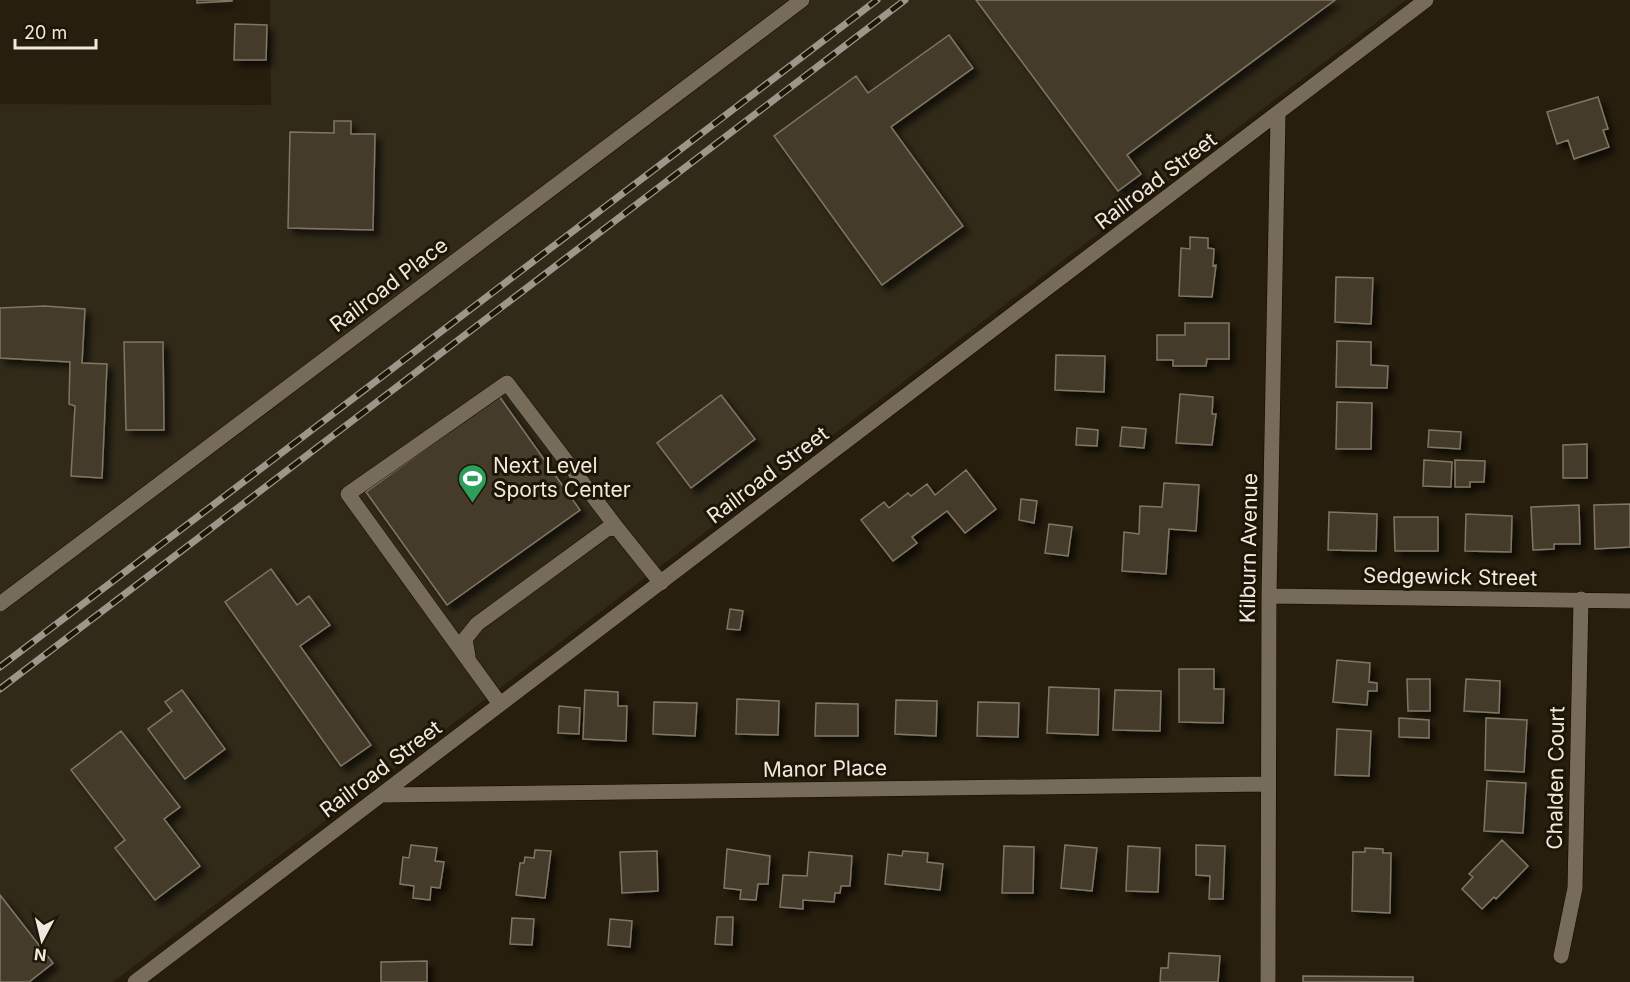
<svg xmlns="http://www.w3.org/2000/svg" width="1630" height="982" font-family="Inter,sans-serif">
<defs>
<filter id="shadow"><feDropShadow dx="5.5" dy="5.5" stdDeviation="3" flood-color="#0009"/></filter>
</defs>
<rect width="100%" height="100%" fill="#271e0d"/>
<path fill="#312a19" d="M 270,0 L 1406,0 L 113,982 L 0,982 L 0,104 L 271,105 Z"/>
<path fill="#453b2a" stroke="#817663" stroke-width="1.5" filter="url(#shadow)" d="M 197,0 L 232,0 L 232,1 L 197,3 Z
M 976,0 L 1335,0 L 1127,155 L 1141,174 L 1118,191 Z
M 235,24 L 267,25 L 266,60 L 234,60 Z
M 949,35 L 973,68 L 891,127 L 963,226 L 882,285 L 774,136 L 856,76 L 868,93 Z
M 1598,97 L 1608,129 L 1603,130 L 1609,147 L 1574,159 L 1568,140 L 1557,144 L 1547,112 Z
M 334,121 L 351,121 L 351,134 L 375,134 L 373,230 L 288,228 L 290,132 L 334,133 Z
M 1190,237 L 1208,238 L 1208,248 L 1214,249 L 1213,266 L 1216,265 L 1212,297 L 1179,296 L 1181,248 L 1190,249 Z
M 1336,277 L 1373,278 L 1371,324 L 1335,322 Z
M 45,306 L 85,309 L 82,363 L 107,364 L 102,478 L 71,476 L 75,406 L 69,404 L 70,362 L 0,358 L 0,308 Z
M 1185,323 L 1229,323 L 1229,359 L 1207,359 L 1206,366 L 1173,366 L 1173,360 L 1157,360 L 1157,335 L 1185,335 Z
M 1337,341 L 1371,342 L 1371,365 L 1388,366 L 1387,388 L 1336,387 Z
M 124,342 L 163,342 L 164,430 L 126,430 Z
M 1056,355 L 1105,356 L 1104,392 L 1055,390 Z
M 1180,394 L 1213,397 L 1212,414 L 1216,414 L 1212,445 L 1176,443 Z
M 721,395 L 755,439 L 691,488 L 657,443 Z
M 499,396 L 580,510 L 447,605 L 366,492 Z
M 1337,402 L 1372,403 L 1371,449 L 1336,449 Z
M 1122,427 L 1146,429 L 1144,448 L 1120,446 Z
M 1077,428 L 1098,430 L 1097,446 L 1076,445 Z
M 1429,430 L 1461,432 L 1460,449 L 1428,447 Z
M 1587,444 L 1587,478 L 1563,478 L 1563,445 Z
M 1424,460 L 1452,462 L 1451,487 L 1423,486 Z
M 1455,460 L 1485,461 L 1484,482 L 1470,482 L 1470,487 L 1455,487 Z
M 966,470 L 996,509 L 965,533 L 947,511 L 912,537 L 917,543 L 893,561 L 861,520 L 884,502 L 889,508 L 908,493 L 911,496 L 927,484 L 935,495 Z
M 1164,483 L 1199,485 L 1196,531 L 1169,529 L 1166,574 L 1122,571 L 1124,532 L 1139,534 L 1140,506 L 1162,507 Z
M 1021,499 L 1037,501 L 1034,523 L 1019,520 Z
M 1630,504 L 1630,547 L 1595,549 L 1594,505 Z
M 1579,505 L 1580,544 L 1554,544 L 1554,549 L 1533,550 L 1531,507 Z
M 1329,512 L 1377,514 L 1376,551 L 1328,550 Z
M 1466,514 L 1512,516 L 1511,552 L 1465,551 Z
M 1394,517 L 1438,517 L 1438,551 L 1395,551 Z
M 1049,524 L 1072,527 L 1068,556 L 1045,553 Z
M 271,569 L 297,605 L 309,596 L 330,625 L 300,646 L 371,745 L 341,766 L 225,602 Z
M 730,609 L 743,611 L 740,630 L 727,629 Z
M 1337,660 L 1370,663 L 1369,682 L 1377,683 L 1377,691 L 1368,691 L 1367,705 L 1333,702 Z
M 1179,669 L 1214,669 L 1214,689 L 1224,689 L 1223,723 L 1179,722 Z
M 1407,679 L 1430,679 L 1430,711 L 1408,711 Z
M 1466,679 L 1500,681 L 1499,713 L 1464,711 Z
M 1049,687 L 1099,689 L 1098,735 L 1047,733 Z
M 182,690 L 225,749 L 185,779 L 148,729 L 172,711 L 165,702 Z
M 585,690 L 618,692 L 618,706 L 627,706 L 626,741 L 583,739 Z
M 1115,690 L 1161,691 L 1160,731 L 1113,730 Z
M 737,699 L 779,701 L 778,735 L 736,734 Z
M 896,700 L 937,701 L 936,736 L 895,734 Z
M 654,702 L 697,703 L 695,736 L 653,734 Z
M 978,702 L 1019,703 L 1018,737 L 977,736 Z
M 816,703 L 858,704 L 858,736 L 815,736 Z
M 559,706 L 580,708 L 579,734 L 558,733 Z
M 1399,718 L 1429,720 L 1429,738 L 1399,737 Z
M 1486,718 L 1527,720 L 1524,772 L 1485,770 Z
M 1337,729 L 1371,731 L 1369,776 L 1335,775 Z
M 121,731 L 180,807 L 164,819 L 200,866 L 155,900 L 115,848 L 125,840 L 71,770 Z
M 1487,781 L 1526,783 L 1523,833 L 1484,831 Z
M 1502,840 L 1528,866 L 1496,899 L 1494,897 L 1482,909 L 1462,889 L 1473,877 L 1469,874 Z
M 411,845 L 437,848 L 435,861 L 444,862 L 440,888 L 431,887 L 430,900 L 413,898 L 414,886 L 400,884 L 403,857 L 409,858 Z
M 1065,845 L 1097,848 L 1092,891 L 1061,888 Z
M 1196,845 L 1225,846 L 1223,899 L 1209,899 L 1210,876 L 1196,875 Z
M 1004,846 L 1034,847 L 1033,893 L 1002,893 Z
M 1128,846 L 1160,848 L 1158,892 L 1126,891 Z
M 1365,848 L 1383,849 L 1383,853 L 1391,853 L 1390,913 L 1352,911 L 1353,852 L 1365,852 Z
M 727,849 L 770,856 L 768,884 L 758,884 L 756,900 L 740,899 L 741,890 L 724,888 Z
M 535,850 L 551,851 L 545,898 L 516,895 L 520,863 L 524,863 L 525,857 L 534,858 Z
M 657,851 L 658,891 L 622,893 L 620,852 Z
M 903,851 L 928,853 L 927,862 L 943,864 L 940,890 L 885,884 L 888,854 L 902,856 Z
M 809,852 L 852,856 L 850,886 L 841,886 L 840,893 L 835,893 L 834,902 L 803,900 L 803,909 L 780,907 L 783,875 L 807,876 Z
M 0,895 L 53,963 L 29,982 L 0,982 Z
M 717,917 L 733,917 L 732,945 L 715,944 Z
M 512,918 L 534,919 L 532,945 L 510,944 Z
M 610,919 L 632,921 L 630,947 L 608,945 Z
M 1169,953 L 1220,956 L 1218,982 L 1160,982 L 1161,968 L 1168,968 Z
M 427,961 L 427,982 L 381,982 L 381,962 Z
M 1303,976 L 1413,977 L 1413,982 L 1303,982 Z"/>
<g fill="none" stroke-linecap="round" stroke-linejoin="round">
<defs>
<path id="minor" d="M 1269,596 L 1630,601
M 0,604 L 802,0
M 468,656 L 465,639 L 477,624 L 607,529 L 617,528 L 661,583
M 500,704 L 348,494 L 507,383 L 617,528
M 382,795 L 1268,784
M 1561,956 L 1575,888 L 1581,599
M 135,982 L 1426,0
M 1268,982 L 1269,596 L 1278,115"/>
</defs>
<use href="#minor" stroke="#100800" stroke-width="16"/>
<use href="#minor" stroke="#776c59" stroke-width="15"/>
<defs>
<path id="rail" d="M 0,667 L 877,0
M 0,689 L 905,0"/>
</defs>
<use href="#rail" stroke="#9e968a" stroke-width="7"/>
<use href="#rail" stroke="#1d1505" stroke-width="4.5" stroke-dasharray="14" stroke-linecap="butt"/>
</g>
<defs>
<symbol id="stadium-pin" viewBox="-11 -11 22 30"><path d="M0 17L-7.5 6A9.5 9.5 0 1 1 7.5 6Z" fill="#2e9e5b" stroke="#1d1505"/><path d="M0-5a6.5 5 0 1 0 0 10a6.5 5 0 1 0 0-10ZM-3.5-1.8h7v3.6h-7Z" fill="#fff"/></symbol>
</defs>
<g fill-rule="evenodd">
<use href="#stadium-pin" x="456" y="462" width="33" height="45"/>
</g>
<g text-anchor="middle" stroke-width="6" stroke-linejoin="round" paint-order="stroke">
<g font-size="21" fill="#f0e9df" stroke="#1d1505">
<text transform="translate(1156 181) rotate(-37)" y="7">Railroad Street</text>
<text transform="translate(389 285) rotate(-37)" y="7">Railroad Place</text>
<text transform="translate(768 475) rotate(-37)" y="7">Railroad Street</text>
<text transform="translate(1249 548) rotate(-89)" y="7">Kilburn Avenue</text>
<text transform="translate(1450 577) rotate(1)" y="7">Sedgewick Street</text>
<text transform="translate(381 769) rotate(-37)" y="7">Railroad Street</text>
<text transform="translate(825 769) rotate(-1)" y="7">Manor Place</text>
<text transform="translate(1556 778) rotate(-89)" y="7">Chalden Court</text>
</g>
<g font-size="21" fill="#f0e9df" stroke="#1d1505" text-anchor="start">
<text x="493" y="473">Next Level<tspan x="493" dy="24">Sports Center</tspan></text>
</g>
</g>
<g transform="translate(42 940) rotate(187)" stroke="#1d1505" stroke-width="4.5" paint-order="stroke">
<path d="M0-4.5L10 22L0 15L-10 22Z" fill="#f0e9df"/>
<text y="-9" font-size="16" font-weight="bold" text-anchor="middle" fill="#f0e9df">N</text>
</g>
<path d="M15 39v9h81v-9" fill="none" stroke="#f0e9df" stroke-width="3"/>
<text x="24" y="39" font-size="18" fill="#f0e9df" stroke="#1d1505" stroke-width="4.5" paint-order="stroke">20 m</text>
</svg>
